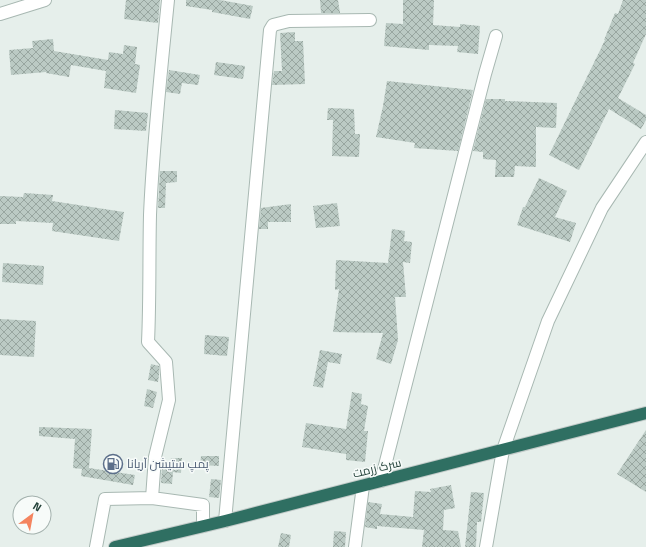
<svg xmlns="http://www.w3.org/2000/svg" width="646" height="547" font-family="'Titillium Web',Cairo,sans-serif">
<defs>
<pattern id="building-cross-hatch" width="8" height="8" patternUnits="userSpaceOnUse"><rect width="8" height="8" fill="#bbcac4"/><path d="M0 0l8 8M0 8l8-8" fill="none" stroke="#98a6a0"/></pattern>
</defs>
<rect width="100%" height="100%" fill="#e6efeb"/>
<path fill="url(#building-cross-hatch)" d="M 126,0 L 160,0 L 158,23 L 124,19 Z
M 186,0 L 220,0 L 253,6 L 250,19 L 212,12 L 212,10 L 186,6 Z
M 320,0 L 338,0 L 340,13 L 321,13 Z
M 403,0 L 434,0 L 433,25 L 460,27 L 460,24 L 480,26 L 478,54 L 457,52 L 458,46 L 429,45 L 429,50 L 384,46 L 386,23 L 403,24 Z
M 623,0 L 646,0 L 646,34 L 633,63 L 635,64 L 618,98 L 646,115 L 646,120 L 641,129 L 609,109 L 579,170 L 549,155 L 605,40 L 604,40 L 615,13 L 618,14 Z
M 295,32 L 295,41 L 303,41 L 305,84 L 272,85 L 274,71 L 282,71 L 280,33 Z
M 53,39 L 54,51 L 108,60 L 109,52 L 123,54 L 124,45 L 137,47 L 135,64 L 140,65 L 136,93 L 104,88 L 106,71 L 71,65 L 69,77 L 46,73 L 46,72 L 11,75 L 9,50 L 33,48 L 32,41 Z
M 216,62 L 245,66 L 243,79 L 214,75 Z
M 169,70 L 200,75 L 198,85 L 182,83 L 180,94 L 166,92 Z
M 387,81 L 473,90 L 458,151 L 414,148 L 415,143 L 376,137 L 383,106 Z
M 486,99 L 505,99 L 505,101 L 557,103 L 556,128 L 536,127 L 536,167 L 515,166 L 514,177 L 495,177 L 496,160 L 483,159 L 483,152 L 473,151 Z
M 328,108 L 354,109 L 355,134 L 360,134 L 359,157 L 332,156 L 333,120 L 327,120 Z
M 115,110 L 148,113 L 146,131 L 114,129 Z
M 160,171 L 177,171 L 177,182 L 166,183 L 165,208 L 158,208 Z
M 539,178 L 567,191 L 555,217 L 576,223 L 570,242 L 517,225 L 523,207 L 525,207 Z
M 24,193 L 53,195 L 52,201 L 124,212 L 119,241 L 52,231 L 53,223 L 16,221 L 16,224 L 0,224 L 0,196 L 23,197 Z
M 337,203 L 340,226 L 316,228 L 313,206 Z
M 291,204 L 291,222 L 268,222 L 268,229 L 259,229 L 261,208 Z
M 392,229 L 405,231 L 404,241 L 412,242 L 410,263 L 403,262 L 406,297 L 395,297 L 398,340 L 391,364 L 376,359 L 383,333 L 333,332 L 339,289 L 335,290 L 336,260 L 388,263 Z
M 3,263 L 44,266 L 43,285 L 2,282 Z
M 0,319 L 36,321 L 34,357 L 0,355 Z
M 205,335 L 229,337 L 227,356 L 204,354 Z
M 320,350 L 342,354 L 340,364 L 328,362 L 323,388 L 313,386 Z
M 151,364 L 159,366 L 159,375 L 158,382 L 148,380 Z
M 147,389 L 157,392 L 153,408 L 144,406 Z
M 352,392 L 362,394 L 361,404 L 368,406 L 364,431 L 368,431 L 365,462 L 346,460 L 346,454 L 302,447 L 306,423 L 346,429 Z
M 39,427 L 92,429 L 89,468 L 135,475 L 133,485 L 81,476 L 82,469 L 73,468 L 75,439 L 39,436 Z
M 646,430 L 646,492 L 617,474 Z
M 201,456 L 219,456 L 219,466 L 200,465 Z
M 171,458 L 182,458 L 181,473 L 173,472 L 172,484 L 161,483 L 162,467 L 170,467 Z
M 211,479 L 221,480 L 219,498 L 209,497 Z
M 451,485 L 455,508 L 444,510 L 443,530 L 458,531 L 461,547 L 422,547 L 424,530 L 377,526 L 377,529 L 365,527 L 368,502 L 382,504 L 380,514 L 413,517 L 415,491 L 431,492 L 430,489 Z
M 471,492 L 484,493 L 481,522 L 477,522 L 476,547 L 465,547 Z
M 334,531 L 346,532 L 345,547 L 333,547 Z
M 281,533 L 291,535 L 289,547 L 278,547 Z"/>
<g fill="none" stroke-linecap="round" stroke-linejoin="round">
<defs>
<path id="minor" d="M 0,14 L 45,0
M 381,481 L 485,74 L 496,36
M 152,498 L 155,457 L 169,400 L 166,362 L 148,342 C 150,300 149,257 150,215 C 153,143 161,71 168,0
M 225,521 L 270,30 L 273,25 L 289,21 L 370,20
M 96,547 L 105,499 L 152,498 L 203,505 L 203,526
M 355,547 L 363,486
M 486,547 L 503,450 L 548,321 L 602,208 L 646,142"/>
<path id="highway" d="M 115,547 L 225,521 L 646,413"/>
</defs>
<use href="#minor" stroke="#a8b8b2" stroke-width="14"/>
<use href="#highway" stroke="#c2cac8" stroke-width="14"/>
<use href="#minor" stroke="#fff" stroke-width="12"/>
<use href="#highway" stroke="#2f6f62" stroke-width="12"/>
</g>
<defs>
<symbol id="fuel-ring" viewBox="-11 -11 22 22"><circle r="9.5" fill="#f7fbf9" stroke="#5c6f8a" stroke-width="1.5"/><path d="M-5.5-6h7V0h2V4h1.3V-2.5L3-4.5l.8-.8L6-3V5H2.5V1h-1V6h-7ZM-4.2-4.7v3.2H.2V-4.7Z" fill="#5c6f8a"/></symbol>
</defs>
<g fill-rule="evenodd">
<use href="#fuel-ring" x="102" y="453" width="22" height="22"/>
</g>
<g text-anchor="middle" stroke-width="3" stroke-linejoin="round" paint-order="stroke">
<g font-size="12" fill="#4e5e75" stroke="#f7fbf9" text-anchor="start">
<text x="127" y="468">پمپ ستیشن آریانا</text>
</g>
<g font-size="12" fill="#24423a" stroke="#f7fbf9">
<text transform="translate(377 468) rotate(-14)" y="4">سرک زرمت</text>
</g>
</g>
<g transform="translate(32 515) rotate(32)"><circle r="19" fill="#f7fbf9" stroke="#a3b1ad"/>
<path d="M0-3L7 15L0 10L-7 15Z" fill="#f4845f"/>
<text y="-6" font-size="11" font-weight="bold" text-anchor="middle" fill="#24423a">N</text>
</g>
</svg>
